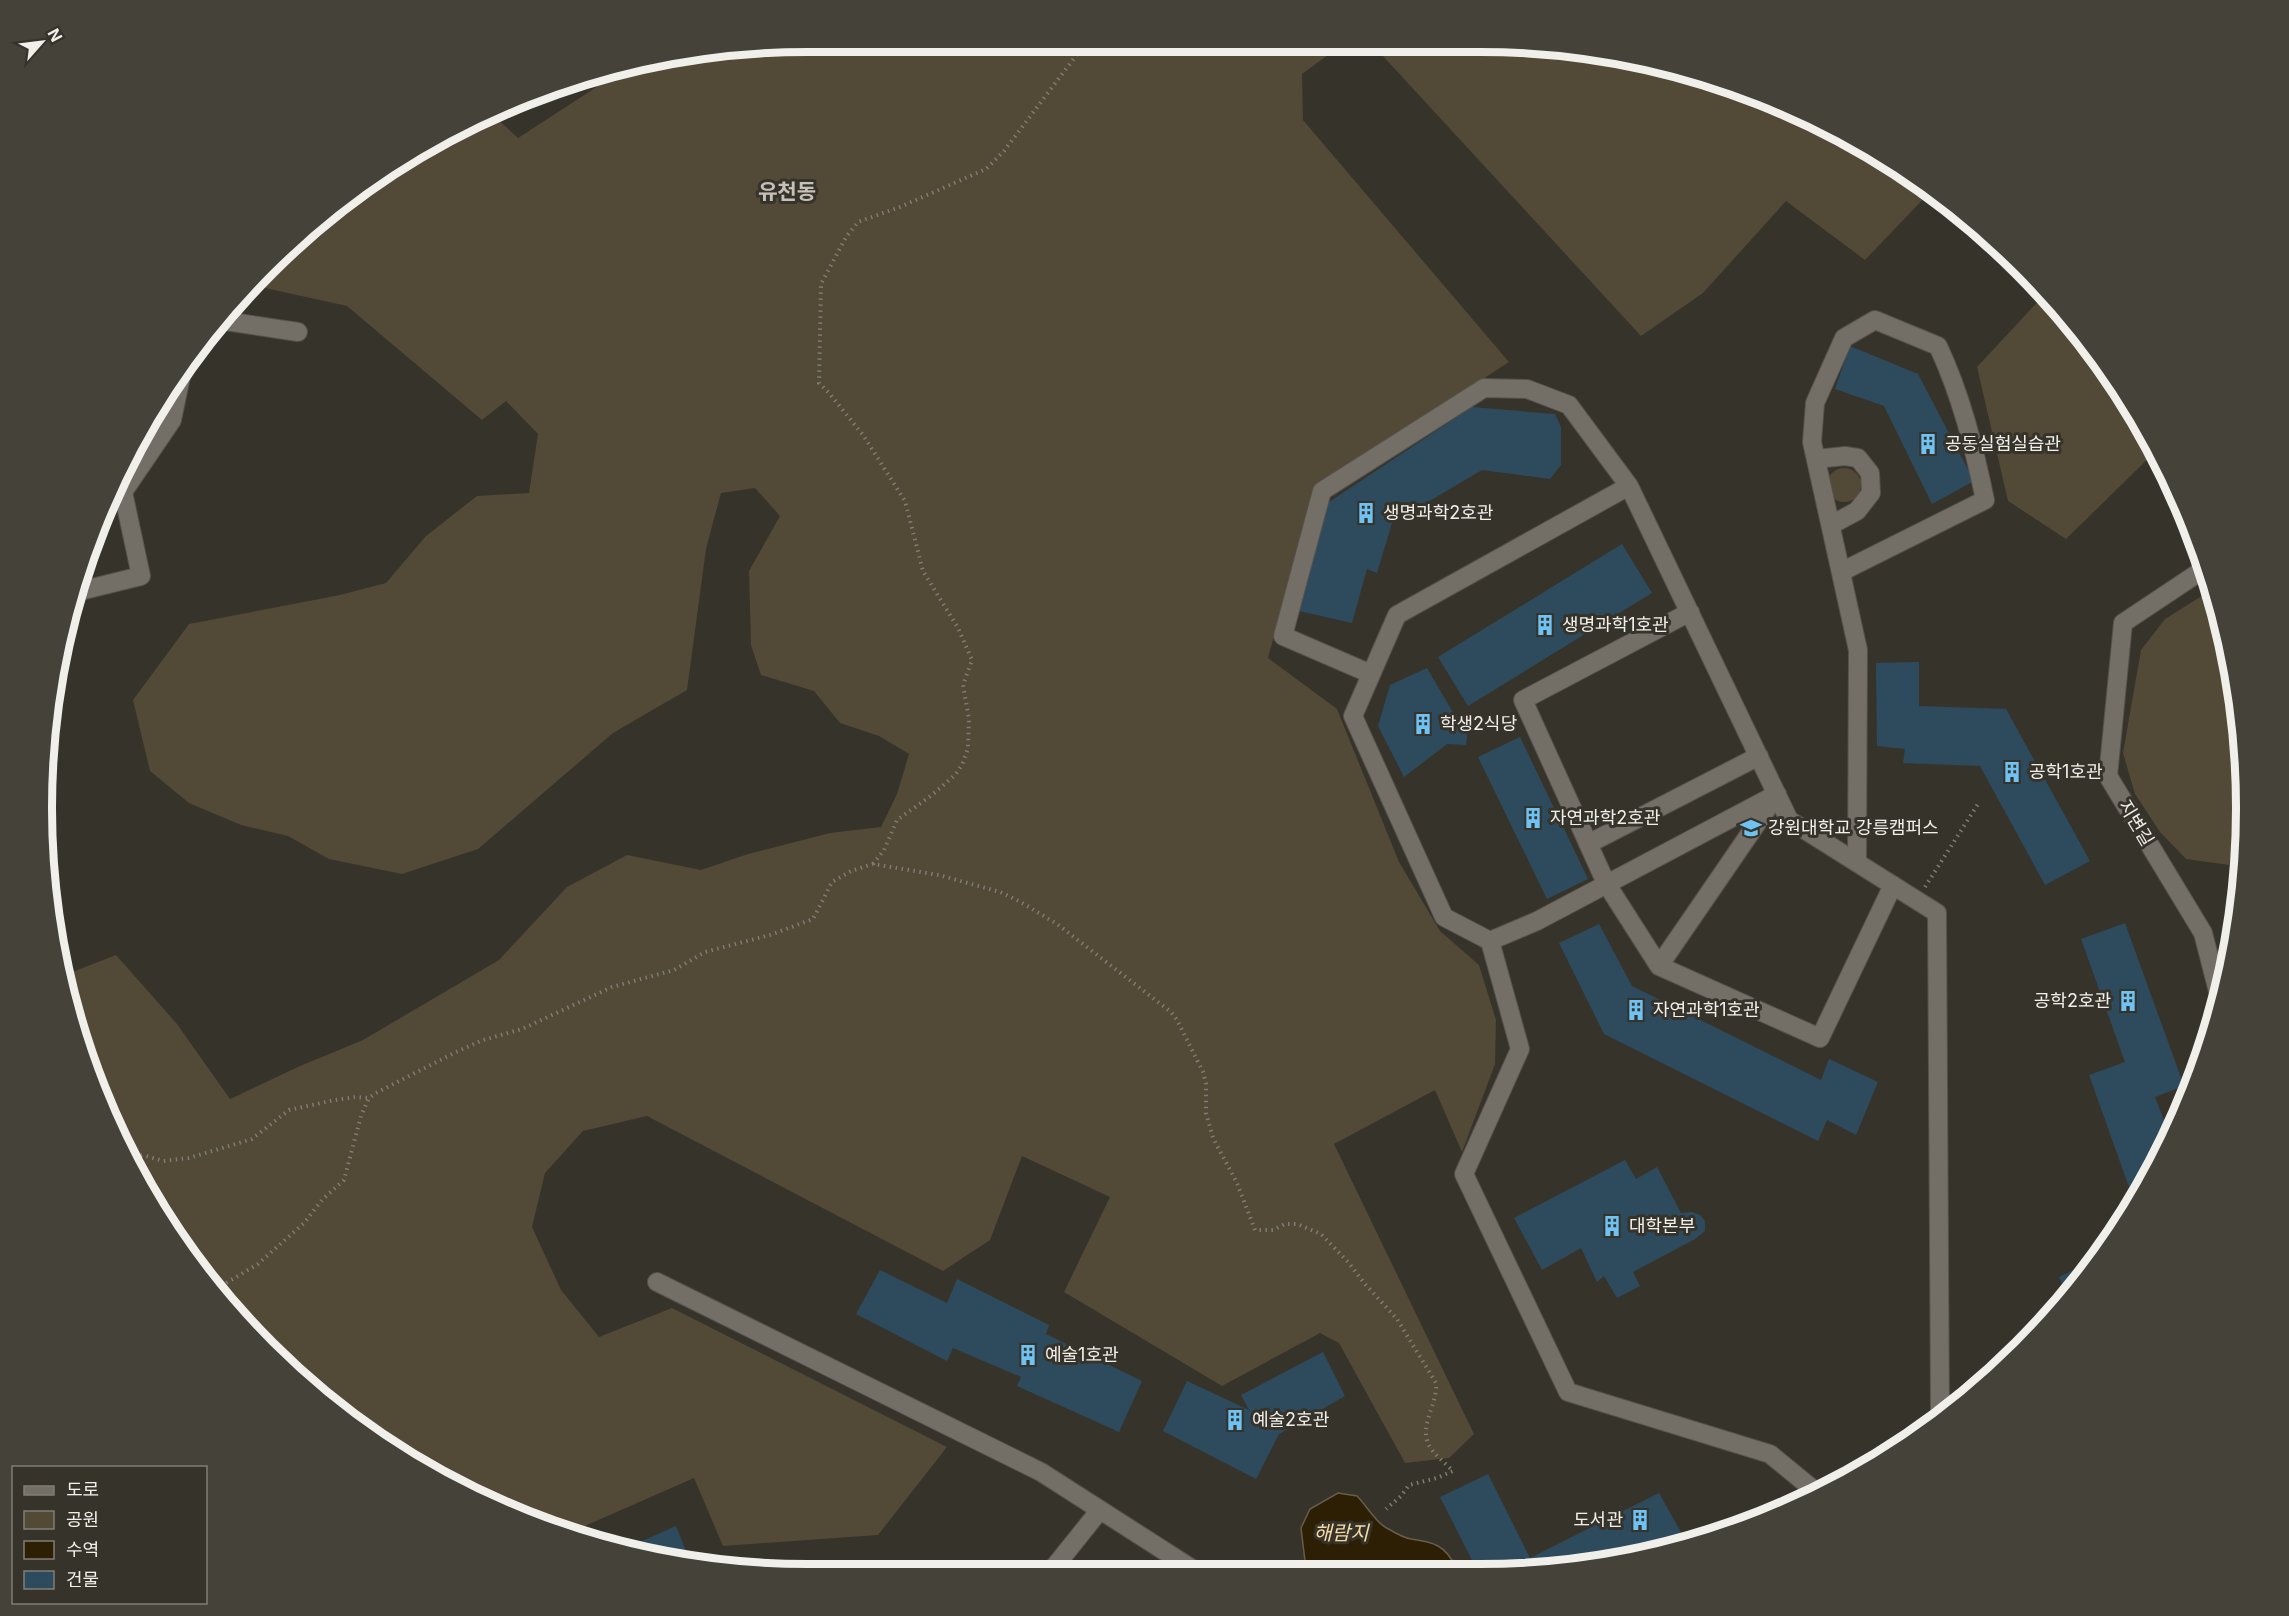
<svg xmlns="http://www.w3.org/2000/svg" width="2289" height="1616" font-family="Inter,'Noto Sans KR',sans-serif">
<rect width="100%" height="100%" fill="#36332b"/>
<path fill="#524936" d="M 808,42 L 1346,42 L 1302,74 L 1303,120 L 1509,362 L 1314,489 L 1268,658 L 1337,709 L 1399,862 L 1440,931 L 1479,965 L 1496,1020 L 1495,1064 L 1462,1152 L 1435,1090 L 1334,1144 L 1474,1434 L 1449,1458 L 1405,1463 L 1339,1343 L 1320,1333 L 1222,1386 L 1064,1292 L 1110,1197 L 1022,1156 L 990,1240 L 943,1271 L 647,1116 L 583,1131 L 545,1173 L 532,1227 L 561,1290 L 599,1337 L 672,1308 L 947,1447 L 878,1535 L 723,1546 L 694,1478 L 569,1533 L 470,1495 L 342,1416 L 232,1313 L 121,1146 L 68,1007 L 62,976 L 116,955 L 177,1024 L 230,1099 L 300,1066 L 363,1040 L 499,960 L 567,887 L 627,855 L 701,870 L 748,854 L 830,833 L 881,827 L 897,794 L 909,754 L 879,736 L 840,723 L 814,691 L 761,675 L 751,645 L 749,571 L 780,516 L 755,488 L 721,493 L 706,549 L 687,690 L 613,733 L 478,849 L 402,874 L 329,859 L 288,836 L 241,825 L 189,803 L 150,771 L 133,700 L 189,624 L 340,595 L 386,583 L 426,536 L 477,496 L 529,493 L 538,434 L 506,401 L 482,420 L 347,306 L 252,285 L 383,171 L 491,113 L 518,138 L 629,66 Z
M 1370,42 L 1481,42 L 1631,57 L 1774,100 L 1864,144 L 1932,190 L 1865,260 L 1786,201 L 1703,293 L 1641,336 Z
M 2046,293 L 2057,303 L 2144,425 L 2156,451 L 2066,539 L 2008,501 L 1977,367 Z
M1827 485a17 17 0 1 1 34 0a17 17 0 1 1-34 0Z
M 2213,589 L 2240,708 L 2245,844 L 2229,865 L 2186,859 L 2160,832 L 2135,794 L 2123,753 L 2141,650 L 2165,619 Z"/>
<path fill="#2c1f03" stroke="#675d48" stroke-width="1.5" d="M 1338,1493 L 1357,1496 C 1366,1505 1375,1521 1385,1527 C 1392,1531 1403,1538 1411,1539 C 1433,1542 1446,1545 1456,1568 L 1306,1569 L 1301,1528 L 1310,1509 Z"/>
<path fill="#2e4b5d" d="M 1850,346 L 1918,374 L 1974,481 L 1932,504 L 1884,406 L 1835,389 Z
M 1472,407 L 1555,414 L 1561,427 L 1561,465 L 1550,479 L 1482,470 L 1392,523 L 1377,573 L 1367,569 L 1352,623 L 1299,611 L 1326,504 Z
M 1622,544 L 1652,593 L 1468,706 L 1438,657 Z
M 1919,662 L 1919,706 L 2006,709 L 2090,861 L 2045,885 L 1980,766 L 1903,763 L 1905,749 L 1877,746 L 1876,663 Z
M 1427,668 L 1455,716 L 1469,721 L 1466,745 L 1447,744 L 1404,777 L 1378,726 L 1390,685 Z
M 1520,737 L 1588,879 L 1547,899 L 1478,757 Z
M 2125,923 L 2184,1086 L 2155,1097 L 2171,1139 L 2134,1201 L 2089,1075 L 2125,1062 L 2081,939 Z
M 1599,924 L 1632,986 L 1821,1080 L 1829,1059 L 1878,1082 L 1856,1135 L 1827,1120 L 1818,1141 L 1604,1034 L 1559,943 Z
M 1625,1160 L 1636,1179 L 1657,1167 L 1681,1213 L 1692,1212 L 1700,1215 L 1705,1221 L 1705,1231 L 1695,1239 L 1633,1272 L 1640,1286 L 1617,1298 L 1604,1276 L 1597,1282 L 1581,1248 L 1542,1270 L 1514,1218 Z
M 2099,1258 L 2089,1274 L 2068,1296 L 2059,1277 Z
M 880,1270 L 947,1303 L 957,1279 L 1049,1325 L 1046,1334 L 1142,1381 L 1119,1432 L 1017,1386 L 1021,1377 L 953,1348 L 947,1361 L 856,1314 Z
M 1323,1352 L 1345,1396 L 1279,1434 L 1256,1479 L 1163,1431 L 1187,1381 L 1249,1410 L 1241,1395 Z
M 1488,1474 L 1530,1558 L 1659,1493 L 1687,1543 L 1581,1567 L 1476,1568 L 1440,1497 Z
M 676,1526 L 690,1561 L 622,1550 Z
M 1715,1528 L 1718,1535 L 1696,1541 L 1695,1540 Z"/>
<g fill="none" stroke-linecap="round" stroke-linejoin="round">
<defs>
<path id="minor" d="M 219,320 L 298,332
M 1816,459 L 1845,456 L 1858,458 L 1870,473 L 1871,493 L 1857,511 L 1831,525
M 2207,567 L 2123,623 L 2108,776 L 2203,933 L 2221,1003
M 1841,572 L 1985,500 C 1974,447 1961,395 1938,346 L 1875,320 L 1844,338 L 1815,403 L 1812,442 L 1858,650 L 1857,862
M 80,591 L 141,576 L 123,492 L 172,420 L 183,367
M 1690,612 L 1523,700 L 1606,883 L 1659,966 L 1820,1038 L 1893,885
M 1371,674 L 1283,636 L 1322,491 L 1484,388 L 1527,389 L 1569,405 L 1629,486
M 1777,794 L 1537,921 L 1490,941 L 1444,917 L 1353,716 L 1397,615 L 1629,486 L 1789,820 L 1937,913 L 1940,1414
M 1588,844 L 1759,756
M 1490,941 L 1520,1049 L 1464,1174 L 1568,1392 L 1770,1454 L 1820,1495
M 1659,966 L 1775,797
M 657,1282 L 1041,1472 L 1194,1570
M 1051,1571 L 1100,1510
M 753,1572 L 877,1572"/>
</defs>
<use href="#minor" stroke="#55514c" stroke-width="20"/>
<path stroke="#7e7c75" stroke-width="4" stroke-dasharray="1.5 4.5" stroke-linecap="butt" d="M 873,864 L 884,850 L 897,820 L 932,795 L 955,775 L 962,765 L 968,748 L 969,719 L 963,685 L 972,660 L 958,628 L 923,571 L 905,501 L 863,435 L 829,393 L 819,383 L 821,284 L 846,237 L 858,222 L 900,207 L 986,169 L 1004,151 L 1078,53 L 1091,42
M 1925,887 L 1978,804
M 129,1158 L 143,1155 L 163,1161 L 189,1158 L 252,1139 L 289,1110 L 335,1100 L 356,1097 L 369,1098
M 216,1289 L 258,1264 L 304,1223 L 322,1200 L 344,1180 L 361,1116 L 369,1098 L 376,1093 L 456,1052 L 483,1040 L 522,1029 L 612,987 L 674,970 L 705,952 L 770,935 L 813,919 L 832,882 L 851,871 L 873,864 L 939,875 L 1000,892 L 1019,901 L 1057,924 L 1171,1012 L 1177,1020 L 1203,1072 L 1206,1084 L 1206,1113 L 1213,1138 L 1237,1183 L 1255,1230 L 1273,1230 L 1285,1224 L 1297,1224 L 1321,1234 L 1348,1262 L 1365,1284 L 1397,1319 L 1436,1383 C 1438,1403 1420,1424 1428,1443 C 1432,1453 1445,1463 1453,1471 L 1437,1478 L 1409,1485 L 1401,1496 L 1386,1509"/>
<use href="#minor" stroke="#736f67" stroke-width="18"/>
</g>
<defs>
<symbol id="building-bare" viewBox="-9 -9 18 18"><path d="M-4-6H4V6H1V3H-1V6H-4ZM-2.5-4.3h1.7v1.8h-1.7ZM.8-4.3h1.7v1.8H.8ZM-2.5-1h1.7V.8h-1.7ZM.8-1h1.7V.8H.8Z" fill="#6fc2f4" stroke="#36332b" stroke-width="2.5" paint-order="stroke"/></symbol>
<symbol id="university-bare" viewBox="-9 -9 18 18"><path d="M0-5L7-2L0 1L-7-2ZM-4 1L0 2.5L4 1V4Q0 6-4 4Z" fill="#6fc2f4" stroke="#36332b" stroke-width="2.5" paint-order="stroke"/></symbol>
</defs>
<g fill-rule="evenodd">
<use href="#building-bare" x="1913" y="429" width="30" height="30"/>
<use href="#building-bare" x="1351" y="498" width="30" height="30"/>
<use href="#building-bare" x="1530" y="610" width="30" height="30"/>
<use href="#building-bare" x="1408" y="709" width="30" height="30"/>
<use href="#building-bare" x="1997" y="757" width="30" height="30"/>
<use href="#building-bare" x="1518" y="803" width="30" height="30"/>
<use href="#university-bare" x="1736" y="813" width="30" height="30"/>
<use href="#building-bare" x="2113" y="986" width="30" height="30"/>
<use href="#building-bare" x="1621" y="995" width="30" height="30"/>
<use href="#building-bare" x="1597" y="1211" width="30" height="30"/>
<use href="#building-bare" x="1013" y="1340" width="30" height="30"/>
<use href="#building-bare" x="1220" y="1405" width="30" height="30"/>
<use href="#building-bare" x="1625" y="1505" width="30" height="30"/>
</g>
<g text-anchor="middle" stroke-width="6" stroke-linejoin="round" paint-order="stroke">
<g font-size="18" fill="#f1efea" stroke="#36332b" text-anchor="start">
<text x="1945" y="450">공동실험실습관</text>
<text x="1383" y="519">생명과학2호관</text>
<text x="1562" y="631">생명과학1호관</text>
<text x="1440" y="730">학생2식당</text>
<text x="2029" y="778">공학1호관</text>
<text x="1550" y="824">자연과학2호관</text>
<text x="1768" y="834">강원대학교 강릉캠퍼스</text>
<text x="2111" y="1007" text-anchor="end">공학2호관</text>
<text x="1653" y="1016">자연과학1호관</text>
<text x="1629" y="1232">대학본부</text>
<text x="1045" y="1361">예술1호관</text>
<text x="1252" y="1426">예술2호관</text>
<text x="1623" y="1526" text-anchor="end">도서관</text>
</g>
<g font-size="18" fill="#f1efea" stroke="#36332b">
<text transform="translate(2136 823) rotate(59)" y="6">지변길</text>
</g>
<g font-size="20" font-style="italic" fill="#f6daa4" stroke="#36332b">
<text x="1341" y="1540">해람지</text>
</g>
<g font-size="21" font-weight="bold" fill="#c5c1b8" stroke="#36332b">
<text x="787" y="199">유천동</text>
</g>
</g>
<path d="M0 0H2289V1616H0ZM808 52H1480A756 756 0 0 1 2236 808V808A756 756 0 0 1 1480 1564H808A756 756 0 0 1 52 808V808A756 756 0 0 1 808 52Z" fill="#45423a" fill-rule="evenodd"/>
<path fill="none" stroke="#f1efea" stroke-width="8" d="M808 52H1480A756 756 0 0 1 2236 808V808A756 756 0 0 1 1480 1564H808A756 756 0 0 1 52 808V808A756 756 0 0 1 808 52Z"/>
<rect x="12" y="1466" width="195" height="138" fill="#36332b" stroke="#817e77" stroke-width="1.5"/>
<rect x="24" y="1486" width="30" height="9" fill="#736f67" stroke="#817e77" stroke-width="1.5"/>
<text x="66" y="1496" font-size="18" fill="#f1efea">도로</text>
<rect x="24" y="1511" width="30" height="18" fill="#524936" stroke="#817e77" stroke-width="1.5"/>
<text x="66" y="1526" font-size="18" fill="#f1efea">공원</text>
<rect x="24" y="1541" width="30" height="18" fill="#2c1f03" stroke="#817e77" stroke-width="1.5"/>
<text x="66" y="1556" font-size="18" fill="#f1efea">수역</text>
<rect x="24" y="1571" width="30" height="18" fill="#2e4b5d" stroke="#817e77" stroke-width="1.5"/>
<text x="66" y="1586" font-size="18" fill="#f1efea">건물</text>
<g transform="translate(42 42) rotate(62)" stroke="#36332b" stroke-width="4.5" paint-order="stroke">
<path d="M0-4.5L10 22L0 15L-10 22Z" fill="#f1efea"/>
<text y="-9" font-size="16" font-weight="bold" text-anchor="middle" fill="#f1efea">N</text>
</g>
</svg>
